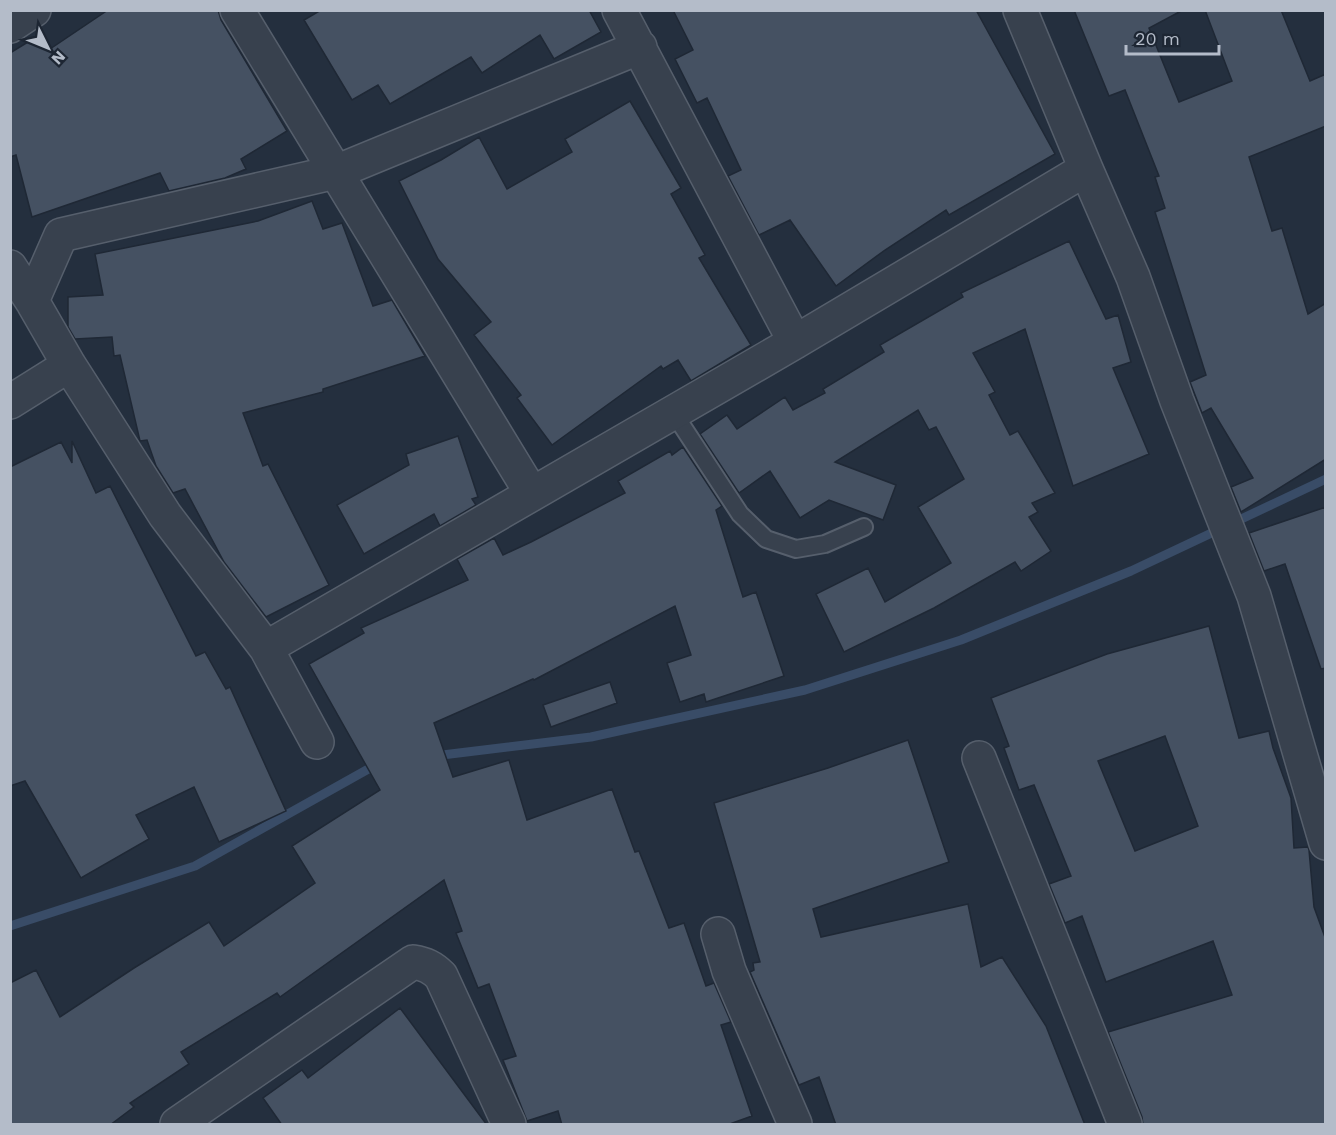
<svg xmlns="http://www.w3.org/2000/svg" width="1336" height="1135" font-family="'Work Sans',sans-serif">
<rect width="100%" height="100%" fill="#242f3e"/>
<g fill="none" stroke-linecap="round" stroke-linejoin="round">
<path stroke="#394c67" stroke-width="9" d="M 434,756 L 591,737 L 805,690 L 961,640 L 1131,571 L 1326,479
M 10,926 L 195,866 L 379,763"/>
</g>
<path fill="#455162" stroke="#1f2835" stroke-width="1.5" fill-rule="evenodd" d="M 108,10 L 218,10 L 221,20 L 287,131 L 241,159 L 246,169 L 225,178 L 169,191 L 160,173 L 32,217 L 16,155 L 10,157 L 10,53 L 41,34 L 50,49 Z
M 321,10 L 589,10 L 601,32 L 554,59 L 540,35 L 482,73 L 471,57 L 390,104 L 378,85 L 352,100 L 304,20 Z
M 673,10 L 976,10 L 1055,154 L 949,215 L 946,210 L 885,250 L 836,286 L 790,220 L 759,235 L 728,176 L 741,170 L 707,98 L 697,103 L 675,59 L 693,50 Z
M 1074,10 L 1183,10 L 1149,28 L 1179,102 L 1232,81 L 1205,10 L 1281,10 L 1310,81 L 1326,74 L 1326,126 L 1249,157 L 1272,231 L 1282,228 L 1308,314 L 1326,303 L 1326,459 L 1241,512 L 1231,487 L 1253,478 L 1211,408 L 1202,413 L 1190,382 L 1206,375 L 1155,212 L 1165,208 L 1155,177 L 1159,176 L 1125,90 L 1109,96 Z
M 630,101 L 681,188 L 671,194 L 705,255 L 699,258 L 751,345 L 691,381 L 678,360 L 663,369 L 661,366 L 552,445 L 517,398 L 521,395 L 474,335 L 491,322 L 438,259 L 399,181 L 441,160 L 479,137 L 507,189 L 572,152 L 565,139 Z
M 312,201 L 323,229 L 342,223 L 373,306 L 392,300 L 425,356 L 323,389 L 323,392 L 243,413 L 263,466 L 268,464 L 329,585 L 266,617 L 224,562 L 185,489 L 173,493 L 156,466 L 147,440 L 140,441 L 120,355 L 114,356 L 112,337 L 75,339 L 68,327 L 68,297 L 103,295 L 95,254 L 258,221 Z
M 1069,241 L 1106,319 L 1118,315 L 1131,362 L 1113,368 L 1149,454 L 1073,486 L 1025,329 L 973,353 L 995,392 L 989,395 L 1010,435 L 1018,431 L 1055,493 L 1032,503 L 1038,512 L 1029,517 L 1051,551 L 1021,571 L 1015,562 L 934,608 L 844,652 L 816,594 L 868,568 L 885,602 L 951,563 L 918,507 L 964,479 L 936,427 L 929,430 L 918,410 L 835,462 L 896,485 L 883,520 L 829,500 L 800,518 L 770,471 L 739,493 L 700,434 L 727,415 L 737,429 L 785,397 L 793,410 L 825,393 L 823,389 L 884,352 L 880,345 L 963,297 L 961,293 Z
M 458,436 L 478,497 L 472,499 L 476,505 L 440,526 L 434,514 L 364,554 L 337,505 L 409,465 L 406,454 Z
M 72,441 L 96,493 L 110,486 L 196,656 L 205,652 L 226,689 L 230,687 L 286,811 L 219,842 L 194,787 L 136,815 L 149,839 L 81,878 L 25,781 L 10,786 L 10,467 L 61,442 L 72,463 Z
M 683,447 L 722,506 L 716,510 L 743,597 L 756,592 L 784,676 L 706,702 L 704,694 L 680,702 L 667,663 L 691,655 L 675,606 L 534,680 L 533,679 L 434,723 L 453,777 L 509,760 L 527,820 L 612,789 L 635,852 L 639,851 L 669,928 L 684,923 L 706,986 L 714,983 L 731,1022 L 721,1025 L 752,1116 L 727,1125 L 562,1125 L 558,1111 L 527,1121 L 503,1060 L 516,1056 L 489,984 L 478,988 L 456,933 L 462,931 L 444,880 L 280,997 L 277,993 L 181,1052 L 189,1064 L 130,1103 L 134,1107 L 110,1125 L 10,1125 L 10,983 L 36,970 L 60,1017 L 134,968 L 209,922 L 224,946 L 315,883 L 292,846 L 380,790 L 309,664 L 364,633 L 361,628 L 468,580 L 457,559 L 494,538 L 503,555 L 531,542 L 625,493 L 618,481 L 670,451 L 672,455 Z
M 1326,507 L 1326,668 L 1321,669 L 1285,564 L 1264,571 L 1249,533 Z
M 1209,626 L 1239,738 L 1269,731 L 1273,748 L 1291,798 L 1294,848 L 1308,847 L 1309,850 L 1314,907 L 1326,940 L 1326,1125 L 1143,1125 L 1142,1117 L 1108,1032 L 1232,995 L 1213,941 L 1106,982 L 1082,916 L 1065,923 L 1049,884 L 1071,876 L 1034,785 L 1019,790 L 1004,748 L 1009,746 L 991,698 L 1107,654 ZM 1165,736 L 1198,826 L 1135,851 L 1098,761 Z
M 610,682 L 617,703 L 551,727 L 543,705 Z
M 908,740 L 949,862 L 813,909 L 821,937 L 968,904 L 981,967 L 1002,957 L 1046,1026 L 1085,1125 L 836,1125 L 819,1077 L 799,1085 L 750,972 L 754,970 L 753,963 L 760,962 L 714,803 L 828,768 Z
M 400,1008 L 487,1125 L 282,1125 L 263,1098 L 302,1070 L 308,1078 Z"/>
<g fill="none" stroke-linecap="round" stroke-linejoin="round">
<defs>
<path id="service" d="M 673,412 L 740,514 L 766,539 L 796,549 L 825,544 L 864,527"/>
<path id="minor" d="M 237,10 L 532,494
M 619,10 L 795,342
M 1020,10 L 1086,169 L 1133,277 L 1177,401 L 1254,596 L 1326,843
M 10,26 L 34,10
M 10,267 L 32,301 L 69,365 L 165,515 L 266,648 L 317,742
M 32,301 L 61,235 L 336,172 L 640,47
M 10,402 L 69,365
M 266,648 L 795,342 L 1086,169
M 979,758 L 1125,1124
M 718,934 L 729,971 L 795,1124
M 177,1124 L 413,962 C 425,964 432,967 441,976 L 509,1124"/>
</defs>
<use href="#service" stroke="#565f6c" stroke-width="20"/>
<use href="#minor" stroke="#565f6c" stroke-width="36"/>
<use href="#service" stroke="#38414e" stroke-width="16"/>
<use href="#minor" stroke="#38414e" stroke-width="33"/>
</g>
<rect width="1336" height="1135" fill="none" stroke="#b4bcc9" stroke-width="24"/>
<g transform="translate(48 48) rotate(133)" stroke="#1d2633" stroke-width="4.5" paint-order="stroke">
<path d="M0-4.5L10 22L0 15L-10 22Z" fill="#b4bcc9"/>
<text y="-9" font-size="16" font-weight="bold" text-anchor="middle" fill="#b4bcc9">N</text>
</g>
<path d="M1126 45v9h93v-9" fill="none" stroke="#b4bcc9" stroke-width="3"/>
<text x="1135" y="45" font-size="18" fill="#b4bcc9" stroke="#1d2633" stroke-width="4.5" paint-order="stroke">20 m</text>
</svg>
